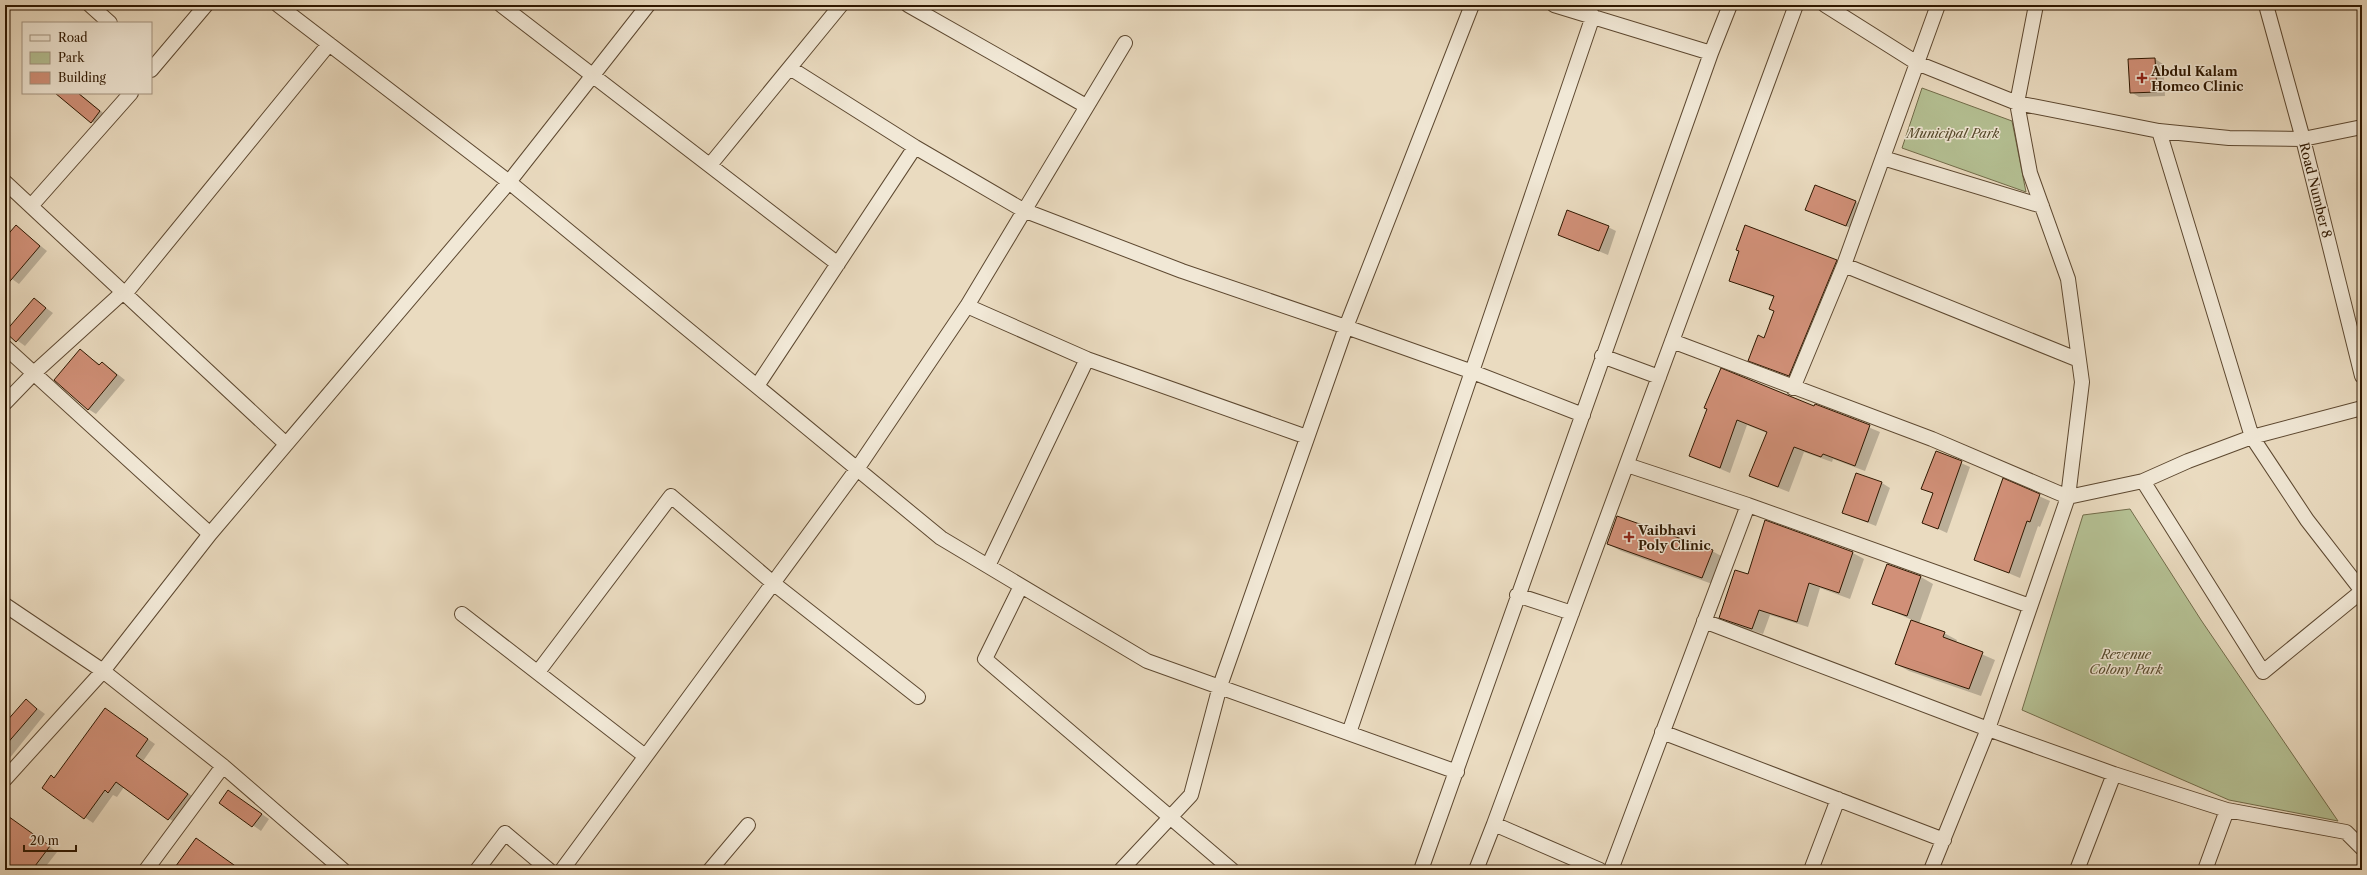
<svg xmlns="http://www.w3.org/2000/svg" width="2367" height="875" font-family="'Libre Caslon Text',serif">
<rect width="100%" height="100%" fill="#eadbc0"/>
<filter id="stains"><feTurbulence type="fractalNoise" baseFrequency=".005" numOctaves="4"/><feColorMatrix values="0 0 0 0 .2 0 0 0 0 .09 0 0 0 0 .02 0 0 0 .5 -.17"/></filter>
<radialGradient id="worn" r=".72"><stop offset=".6" stop-color="#630" stop-opacity="0"/><stop offset="1" stop-color="#630" stop-opacity=".3"/></radialGradient>
<path fill="#b5c194" stroke="#726c4a" d="M 1922,88 L 2012,121 L 2026,192 L 1902,148 Z
M 2130,509 L 2201,620 L 2338,821 L 2229,800 L 2022,710 L 2083,515 Z"/>
<path fill="#0003" d="M 2155,59 L 2163,64 L 2165,96 L 2139,97 L 2131,92 Z
M 57,93 L 79,93 L 108,117 L 99,127 Z
M 1856,202 L 1864,206 L 1855,230 L 1807,210 Z
M 16,226 L 47,251 L 19,284 L 5,274 L 5,239 Z
M 1608,227 L 1616,231 L 1608,255 L 1559,235 Z
M 1740,251 L 1836,261 L 1844,266 L 1797,380 L 1750,360 L 1764,339 L 1775,311 L 1775,298 L 1730,281 Z
M 34,299 L 53,313 L 25,346 L 6,332 Z
M 80,351 L 101,365 L 102,363 L 110,368 L 125,380 L 96,414 L 88,409 Z
M 1815,405 L 1880,432 L 1865,471 L 1833,459 L 1832,462 L 1804,452 L 1789,492 L 1761,481 L 1751,475 L 1767,433 L 1747,425 L 1730,473 L 1690,456 L 1708,408 L 1814,407 Z
M 1936,452 L 1970,467 L 1947,533 L 1923,522 L 1933,494 L 1923,488 Z
M 2003,480 L 2050,501 L 2040,527 L 2038,526 L 2020,578 L 1975,559 Z
M 1882,483 L 1890,488 L 1876,526 L 1843,513 Z
M 1766,521 L 1853,553 L 1864,559 L 1850,599 L 1820,588 L 1808,627 L 1770,615 L 1763,634 L 1731,624 L 1720,617 L 1749,575 Z
M 1608,544 L 1712,551 L 1725,558 L 1715,585 L 1621,551 Z
M 1888,565 L 1921,577 L 1933,584 L 1919,624 L 1944,633 L 1957,640 L 1956,643 L 1995,660 L 1981,696 L 1909,671 L 1896,664 L 1912,620 L 1874,603 Z
M 26,700 L 45,714 L 5,764 L 5,725 Z
M 106,710 L 155,744 L 143,761 L 196,799 L 177,824 L 124,787 L 117,797 L 113,795 L 93,823 L 43,788 L 52,777 L 55,779 Z
M 228,791 L 269,819 L 261,831 L 220,802 Z
M 8,817 L 57,852 L 43,870 L 5,870 L 5,820 Z
M 251,866 L 258,870 L 248,870 Z"/>
<path fill="#d19078" stroke="#2e1700" d="M 2155,58 L 2157,92 L 2130,93 L 2128,59 Z
M 55,93 L 78,93 L 100,111 L 91,123 Z
M 1815,185 L 1856,201 L 1846,226 L 1805,210 Z
M 1567,210 L 1609,226 L 1599,251 L 1558,235 Z
M 16,225 L 40,246 L 5,287 L 5,238 Z
M 1745,225 L 1837,260 L 1789,376 L 1748,361 L 1758,335 L 1764,338 L 1774,311 L 1769,309 L 1774,296 L 1729,281 L 1739,251 L 1736,250 Z
M 34,298 L 46,308 L 16,342 L 5,332 Z
M 80,349 L 99,365 L 102,362 L 117,375 L 88,410 L 54,380 Z
M 1721,368 L 1814,406 L 1815,404 L 1870,425 L 1855,466 L 1823,454 L 1821,457 L 1794,447 L 1778,487 L 1749,476 L 1767,432 L 1737,420 L 1720,468 L 1689,456 L 1707,409 L 1704,408 Z
M 1936,451 L 1962,461 L 1938,529 L 1922,523 L 1933,493 L 1921,489 Z
M 1856,473 L 1882,482 L 1868,522 L 1842,513 Z
M 2003,478 L 2040,494 L 2030,522 L 2027,521 L 2009,573 L 1974,560 Z
M 1617,516 L 1713,550 L 1702,578 L 1607,544 Z
M 1765,520 L 1853,552 L 1839,593 L 1809,583 L 1797,622 L 1759,610 L 1752,629 L 1719,618 L 1735,570 L 1748,574 Z
M 1887,564 L 1921,576 L 1907,616 L 1872,604 Z
M 1911,620 L 1945,632 L 1943,637 L 1983,652 L 1969,689 L 1895,664 Z
M 26,699 L 37,709 L 5,746 L 5,723 Z
M 105,708 L 148,739 L 136,756 L 188,794 L 168,820 L 116,782 L 108,793 L 105,790 L 84,819 L 42,788 L 51,775 L 54,778 Z
M 228,790 L 262,814 L 252,827 L 219,803 Z
M 5,814 L 50,846 L 32,870 L 5,870 Z
M 196,838 L 241,870 L 173,870 Z"/>
<g fill="none" stroke-linecap="round" stroke-linejoin="round">
<defs>
<path id="minor" d="M 90,5 L 110,23
M 278,5 L 509,182 L 941,538 L 1147,661 L 1457,772
M 501,5 L 838,264
M 908,5 L 1086,106
M 1472,5 L 1346,327 L 1470,371 L 1583,415
M 1554,5 L 1711,53
M 1825,5 L 1917,63 L 2017,103 L 2159,131 L 2229,138 L 2303,139 L 2362,127
M 2266,5 L 2303,139 L 2362,376
M 790,68 L 915,147 L 1023,210 L 1182,271 L 1346,327 L 1220,686 L 1191,795 L 1121,870
M 151,70 L 206,5
M 2159,131 L 2252,437 L 2307,520 L 2362,591
M 1883,158 L 2042,206
M 710,165 L 841,5
M 5,182 L 286,444
M 31,206 L 131,93
M 1844,265 L 2079,360
M 967,306 L 1087,359 L 1307,437
M 1672,341 L 1932,439 L 2068,497 L 2143,481 L 2263,672 L 2362,591
M 5,347 L 210,534
M 1602,356 L 1659,377
M 757,386 L 915,147
M 1793,388 L 1844,265 L 1938,5
M 5,403 L 34,373 L 121,294 L 125,294 L 329,44
M 1627,465 L 1748,505 L 2030,606
M 2143,481 L 2188,461 L 2252,437 L 2362,408
M 988,566 L 1087,359
M 1021,586 L 985,659 L 1232,870
M 1517,595 L 1572,613
M 5,605 L 103,671 L 223,766 L 343,870
M 462,614 L 645,756
M 1704,621 L 1988,729 L 2114,774 L 2227,810 L 2346,832 L 2362,848
M 538,672 L 671,496 L 773,583 L 918,697
M 1662,732 L 1944,840
M 1349,733 L 1593,16
M 5,779 L 103,671 L 210,534 L 509,182 L 648,5
M 146,870 L 223,766
M 477,870 L 505,833 L 549,870
M 562,870 L 857,469 L 967,306 L 1125,43
M 710,870 L 748,825
M 1421,870 L 1711,53 L 1730,5
M 1476,870 L 1494,824
M 1600,870 L 1494,824 L 1796,5
M 1611,870 L 1748,505
M 1811,870 L 1838,799
M 1931,870 L 1988,729 L 2068,497 L 2082,382 L 2068,279 L 2030,173 L 2017,103 L 2036,5
M 2077,870 L 2114,774
M 2205,870 L 2227,810"/>
</defs>
<use href="#minor" stroke="#5d4830" stroke-width="16"/>
<use href="#minor" stroke="#f1e8d6" stroke-width="14"/>
</g>
<g fill="#8f2418" stroke="#f1e8d6" stroke-width="1.5">
<path d="M2140 72h4v4h4v4h-4v4h-4v-4h-4v-4h4z"/>
<path d="M1627 531h4v4h4v4h-4v4h-4v-4h-4v-4h4z"/>
</g>
<g text-anchor="middle" stroke-width="3" stroke-linejoin="round" paint-order="stroke">
<g font-size="13" font-weight="bold" fill="#2e1700" stroke="#f1e8d6" text-anchor="start">
<text x="2151" y="76">Abdul Kalam<tspan x="2151" dy="15">Homeo Clinic</tspan></text>
<text x="1638" y="535">Vaibhavi<tspan x="1638" dy="15">Poly Clinic</tspan></text>
</g>
<g font-size="13" font-style="italic" fill="#564a2c" stroke="#f1e8d6">
<text x="1953" y="138">Municipal Park</text>
<text x="2126" y="659">Revenue<tspan x="2126" dy="15">Colony Park</tspan></text>
</g>
<g font-size="13" fill="#2e1700" stroke="#f1e8d6">
<text transform="translate(2316 190) rotate(76)" y="5">Road Number 8</text>
</g>
</g>
<rect width="2367" height="875" fill="none" stroke="#eadbc0" stroke-width="20"/>
<rect x="6" y="6" width="2355" height="863" fill="none" stroke="#2e1700" stroke-width="2"/>
<rect x="10" y="10" width="2347" height="855" fill="none" stroke="#2e1700"/>
<rect x="22" y="22" width="130" height="72" fill="#f1e8d6" stroke="#a39480"/>
<rect x="30" y="35" width="20" height="6" fill="#f1e8d6" stroke="#a39480"/>
<text x="58" y="42" font-size="12" fill="#2e1700">Road</text>
<rect x="30" y="52" width="20" height="12" fill="#b5c194" stroke="#a39480"/>
<text x="58" y="62" font-size="12" fill="#2e1700">Park</text>
<rect x="30" y="72" width="20" height="12" fill="#d19078" stroke="#a39480"/>
<text x="58" y="82" font-size="12" fill="#2e1700">Building</text>
<path d="M24 845v6h52v-6" fill="none" stroke="#2e1700" stroke-width="2"/>
<text x="30" y="845" font-size="12" fill="#2e1700" stroke="#f1e8d6" stroke-width="3" paint-order="stroke">20 m</text>
<rect width="100%" height="100%" filter="url(#stains)"/>
<rect width="100%" height="100%" fill="url(#worn)"/>
</svg>
